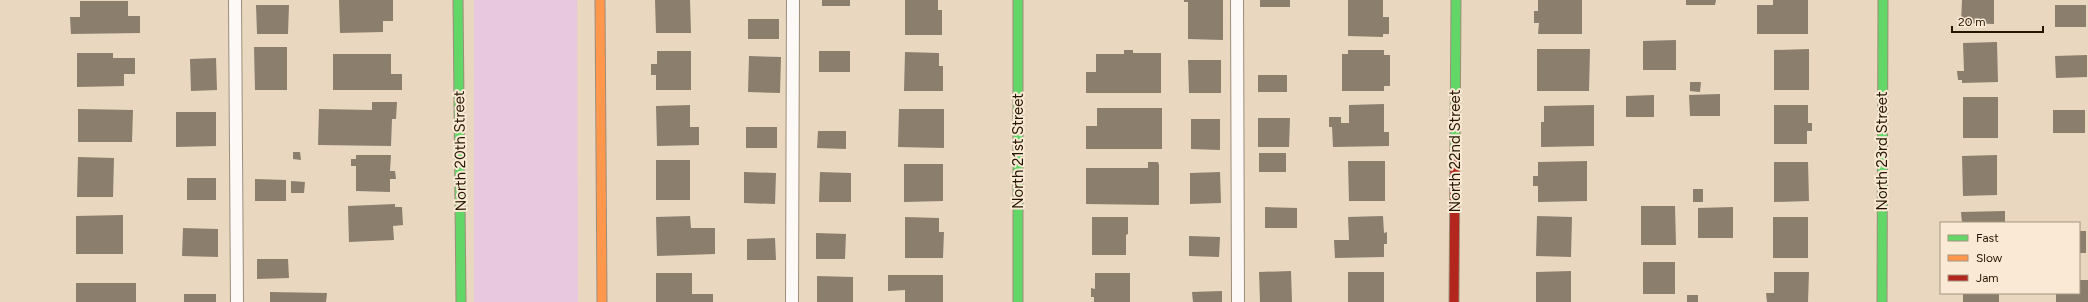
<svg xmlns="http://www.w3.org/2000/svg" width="2088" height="302" font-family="Figtree,sans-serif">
<rect width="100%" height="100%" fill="#e9d7c0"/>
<path fill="#e7c8df" d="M 474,0 L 577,0 L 578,302 L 474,302 Z"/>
<path fill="#8b7e6c" d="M 339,0 L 393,0 L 393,21 L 383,21 L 383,32 L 340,33 Z
M 655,0 L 690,0 L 691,33 L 656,33 Z
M 822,0 L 850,0 L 850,6 L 822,6 Z
M 905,0 L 938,0 L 938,10 L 942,10 L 942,35 L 905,35 Z
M 1184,0 L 1223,0 L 1223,40 L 1188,39 L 1188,2 L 1184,2 Z
M 1260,0 L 1290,0 L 1290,7 L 1260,7 Z
M 1348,0 L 1383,0 L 1383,17 L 1389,17 L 1389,34 L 1383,34 L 1383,37 L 1348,36 Z
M 1538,0 L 1582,0 L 1582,34 L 1538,34 L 1539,23 L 1534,23 L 1534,11 L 1538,11 Z
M 1686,0 L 1716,0 L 1715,5 L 1686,5 Z
M 1773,0 L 1808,0 L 1808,34 L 1757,34 L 1757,5 L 1773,5 Z
M 1962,0 L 1994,0 L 1994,24 L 1961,23 Z
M 80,1 L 128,1 L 128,16 L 140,16 L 140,33 L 71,34 L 70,17 L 80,17 Z
M 256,5 L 289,5 L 288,34 L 257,34 Z
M 2055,5 L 2086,5 L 2086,27 L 2055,27 Z
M 748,19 L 779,19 L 779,39 L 748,39 Z
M 1676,40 L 1676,70 L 1643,70 L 1643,41 Z
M 1997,42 L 1998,82 L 1962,83 L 1962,80 L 1958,80 L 1957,71 L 1964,71 L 1963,43 Z
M 254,47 L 287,47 L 287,90 L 255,90 Z
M 1537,49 L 1590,49 L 1589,91 L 1537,91 Z
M 1809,49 L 1809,90 L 1774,90 L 1774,50 Z
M 1124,50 L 1133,50 L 1133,53 L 1161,53 L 1161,93 L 1086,93 L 1086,72 L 1096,72 L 1096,54 L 1124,54 Z
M 1348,50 L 1384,50 L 1384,55 L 1390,55 L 1390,86 L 1384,86 L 1384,91 L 1342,91 L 1342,54 L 1348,54 Z
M 657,51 L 691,51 L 691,90 L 656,90 L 656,75 L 651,75 L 651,64 L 657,64 Z
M 819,51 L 850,51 L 850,72 L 819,72 Z
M 905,52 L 939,53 L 939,66 L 943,66 L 943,91 L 904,91 Z
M 77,53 L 113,53 L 113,58 L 135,58 L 135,74 L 124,74 L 124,86 L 77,87 Z
M 333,54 L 391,54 L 391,74 L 402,74 L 402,90 L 333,90 Z
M 2087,55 L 2087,77 L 2056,78 L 2055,56 Z
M 749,56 L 781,57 L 780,93 L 748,92 Z
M 216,58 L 217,90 L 191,91 L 190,59 Z
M 1188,60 L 1221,60 L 1221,93 L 1189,93 Z
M 1258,75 L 1287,75 L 1287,92 L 1258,92 Z
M 1690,82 L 1701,82 L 1700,92 L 1690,91 Z
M 1720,94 L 1720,116 L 1690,116 L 1689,95 Z
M 1654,95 L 1654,117 L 1626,117 L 1626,96 Z
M 1963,97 L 1998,97 L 1998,138 L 1963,138 Z
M 372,102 L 397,102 L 396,119 L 392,119 L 391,146 L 318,145 L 319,109 L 372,110 Z
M 1384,104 L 1384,132 L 1389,132 L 1389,146 L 1333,147 L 1332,127 L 1329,127 L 1329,117 L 1341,117 L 1341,123 L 1349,123 L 1349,105 Z
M 690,105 L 690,127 L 699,127 L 699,145 L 657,146 L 656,106 Z
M 1594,105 L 1594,146 L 1541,147 L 1541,122 L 1544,122 L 1544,106 Z
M 1774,105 L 1808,105 L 1808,123 L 1812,123 L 1812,131 L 1807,131 L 1807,144 L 1774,144 Z
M 1097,108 L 1162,108 L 1162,149 L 1086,149 L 1086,126 L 1097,126 Z
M 78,109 L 133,110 L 132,142 L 78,142 Z
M 899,109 L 944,109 L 944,148 L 898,147 Z
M 2053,110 L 2085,110 L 2085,133 L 2053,133 Z
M 176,112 L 216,112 L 216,146 L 176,147 Z
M 1258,118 L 1290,118 L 1289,147 L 1258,147 Z
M 1191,119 L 1220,119 L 1220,150 L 1191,149 Z
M 746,127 L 777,127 L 777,148 L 746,148 Z
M 818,131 L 846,131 L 846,149 L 817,148 Z
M 293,152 L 300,152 L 301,160 L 293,159 Z
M 1259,153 L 1286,153 L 1286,172 L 1259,172 Z
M 356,155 L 391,155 L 390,171 L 395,171 L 396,179 L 390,179 L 390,192 L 356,191 L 356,166 L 351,166 L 351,159 L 356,159 Z
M 1997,155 L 1997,195 L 1963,196 L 1962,156 Z
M 78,157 L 114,158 L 113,197 L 77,197 Z
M 656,160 L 690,160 L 690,200 L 656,200 Z
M 1348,161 L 1385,161 L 1385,201 L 1349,201 Z
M 1587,161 L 1587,201 L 1538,202 L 1538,186 L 1533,186 L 1533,176 L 1538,176 L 1538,162 Z
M 1148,162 L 1158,162 L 1159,165 L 1159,205 L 1086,204 L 1086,168 L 1148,168 Z
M 1774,162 L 1808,162 L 1809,201 L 1774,202 Z
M 904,164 L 943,164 L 943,201 L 904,202 Z
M 744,172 L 776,173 L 775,204 L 744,203 Z
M 820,172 L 851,173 L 851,202 L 819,202 Z
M 1220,172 L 1221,203 L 1190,204 L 1190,173 Z
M 187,178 L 216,178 L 216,200 L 187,200 Z
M 255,179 L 286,180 L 286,201 L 255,201 Z
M 291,181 L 305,182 L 304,193 L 291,193 Z
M 1693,189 L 1703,189 L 1703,202 L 1693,202 Z
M 395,204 L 395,207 L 402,207 L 403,225 L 393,226 L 394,240 L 349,242 L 348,206 Z
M 1641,206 L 1675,206 L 1676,245 L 1641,245 Z
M 1265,207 L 1297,208 L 1297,228 L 1265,228 Z
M 1733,207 L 1733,238 L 1698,238 L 1698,208 Z
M 2005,211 L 2005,223 L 1962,223 L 1961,212 Z
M 123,215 L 123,254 L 76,254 L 76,216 Z
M 690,216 L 691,228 L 715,228 L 715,254 L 657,256 L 656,217 Z
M 1383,216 L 1384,233 L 1387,232 L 1387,244 L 1384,244 L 1384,257 L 1335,258 L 1334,240 L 1349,240 L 1348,217 Z
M 1537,216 L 1572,217 L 1571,257 L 1536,256 Z
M 905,217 L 939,218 L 939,232 L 944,232 L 943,258 L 905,258 Z
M 1092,217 L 1128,217 L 1128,234 L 1126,235 L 1126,255 L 1092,255 Z
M 1773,217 L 1808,217 L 1808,258 L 1773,258 Z
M 183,228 L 218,229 L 218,257 L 182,256 Z
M 2079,231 L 2086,231 L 2086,253 L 2079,253 Z
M 816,233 L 846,234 L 845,259 L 816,259 Z
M 1189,236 L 1220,237 L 1219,257 L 1189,256 Z
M 775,238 L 776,260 L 747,260 L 747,239 Z
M 257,259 L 288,259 L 289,278 L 257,279 Z
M 1643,262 L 1675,262 L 1675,294 L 1643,294 Z
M 1291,271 L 1292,302 L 1260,302 L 1259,272 Z
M 1571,271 L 1571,302 L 1536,302 L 1536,272 Z
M 1348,272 L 1384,272 L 1384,302 L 1348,302 Z
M 1774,272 L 1809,272 L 1808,302 L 1767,302 L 1766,293 L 1774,293 Z
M 656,273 L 692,273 L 692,294 L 713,294 L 713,302 L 656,302 Z
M 1095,273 L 1130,273 L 1130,302 L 1094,302 L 1094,297 L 1091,297 L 1091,288 L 1095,289 Z
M 888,275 L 943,275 L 943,302 L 905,302 L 905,290 L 888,291 Z
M 817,276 L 853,277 L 853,302 L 817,302 Z
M 2079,280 L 2088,280 L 2088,302 L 2056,302 L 2056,293 L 2079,293 Z
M 76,283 L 136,283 L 136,302 L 76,302 Z
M 1222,291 L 1222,302 L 1193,302 L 1192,292 Z
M 270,292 L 327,293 L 326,302 L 270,302 Z
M 1963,293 L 1999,293 L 1999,302 L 1963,302 Z
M 184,294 L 216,294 L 216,302 L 184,302 Z
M 1687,295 L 1698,295 L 1698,302 L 1687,302 Z"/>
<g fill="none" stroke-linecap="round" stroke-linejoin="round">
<defs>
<path id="lane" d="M 235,0 L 237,302
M 1237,0 L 1238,302
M 792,302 L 793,0"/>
<path id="fast" d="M 458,0 L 461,302
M 1018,0 L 1018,302
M 1455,152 L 1456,0
M 1882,302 L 1883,0"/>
<path id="slow" d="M 600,0 L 602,302"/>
<path id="jam" d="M 1454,302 L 1455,152"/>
</defs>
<use href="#lane" stroke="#9d8e7a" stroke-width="14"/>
<use href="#fast" stroke="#9d8e7a" stroke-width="11"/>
<use href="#slow" stroke="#9d8e7a" stroke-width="11"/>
<use href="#jam" stroke="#9d8e7a" stroke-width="11"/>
<use href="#lane" stroke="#fcf9f6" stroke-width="12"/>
<use href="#fast" stroke="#63d668" stroke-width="9"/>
<use href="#slow" stroke="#ff974d" stroke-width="9"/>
<use href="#jam" stroke="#b3261e" stroke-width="9"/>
</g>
<g text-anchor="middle" stroke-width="4" stroke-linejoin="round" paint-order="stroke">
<g font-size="15" fill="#241501" stroke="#faead5">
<text transform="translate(460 151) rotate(-91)" y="5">North 20th Street</text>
<text transform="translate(1018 151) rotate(-90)" y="5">North 21st Street</text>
<text transform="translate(1455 151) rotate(-90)" y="5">North 22nd Street</text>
<text transform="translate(1882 151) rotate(-90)" y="5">North 23rd Street</text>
</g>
</g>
<rect x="1940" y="222" width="140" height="72" fill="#faead5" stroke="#a49580"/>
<rect x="1948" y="235" width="20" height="6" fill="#63d668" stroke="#a49580"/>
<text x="1976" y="242" font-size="12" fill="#241501">Fast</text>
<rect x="1948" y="255" width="20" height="6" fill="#ff974d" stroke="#a49580"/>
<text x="1976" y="262" font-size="12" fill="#241501">Slow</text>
<rect x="1948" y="275" width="20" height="6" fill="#b3261e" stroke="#a49580"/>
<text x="1976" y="282" font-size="12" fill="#241501">Jam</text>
<path d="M1952 26v6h91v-6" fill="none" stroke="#241501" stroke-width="2"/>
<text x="1958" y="26" font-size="12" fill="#241501" stroke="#faead5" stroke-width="3" paint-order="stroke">20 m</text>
</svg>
